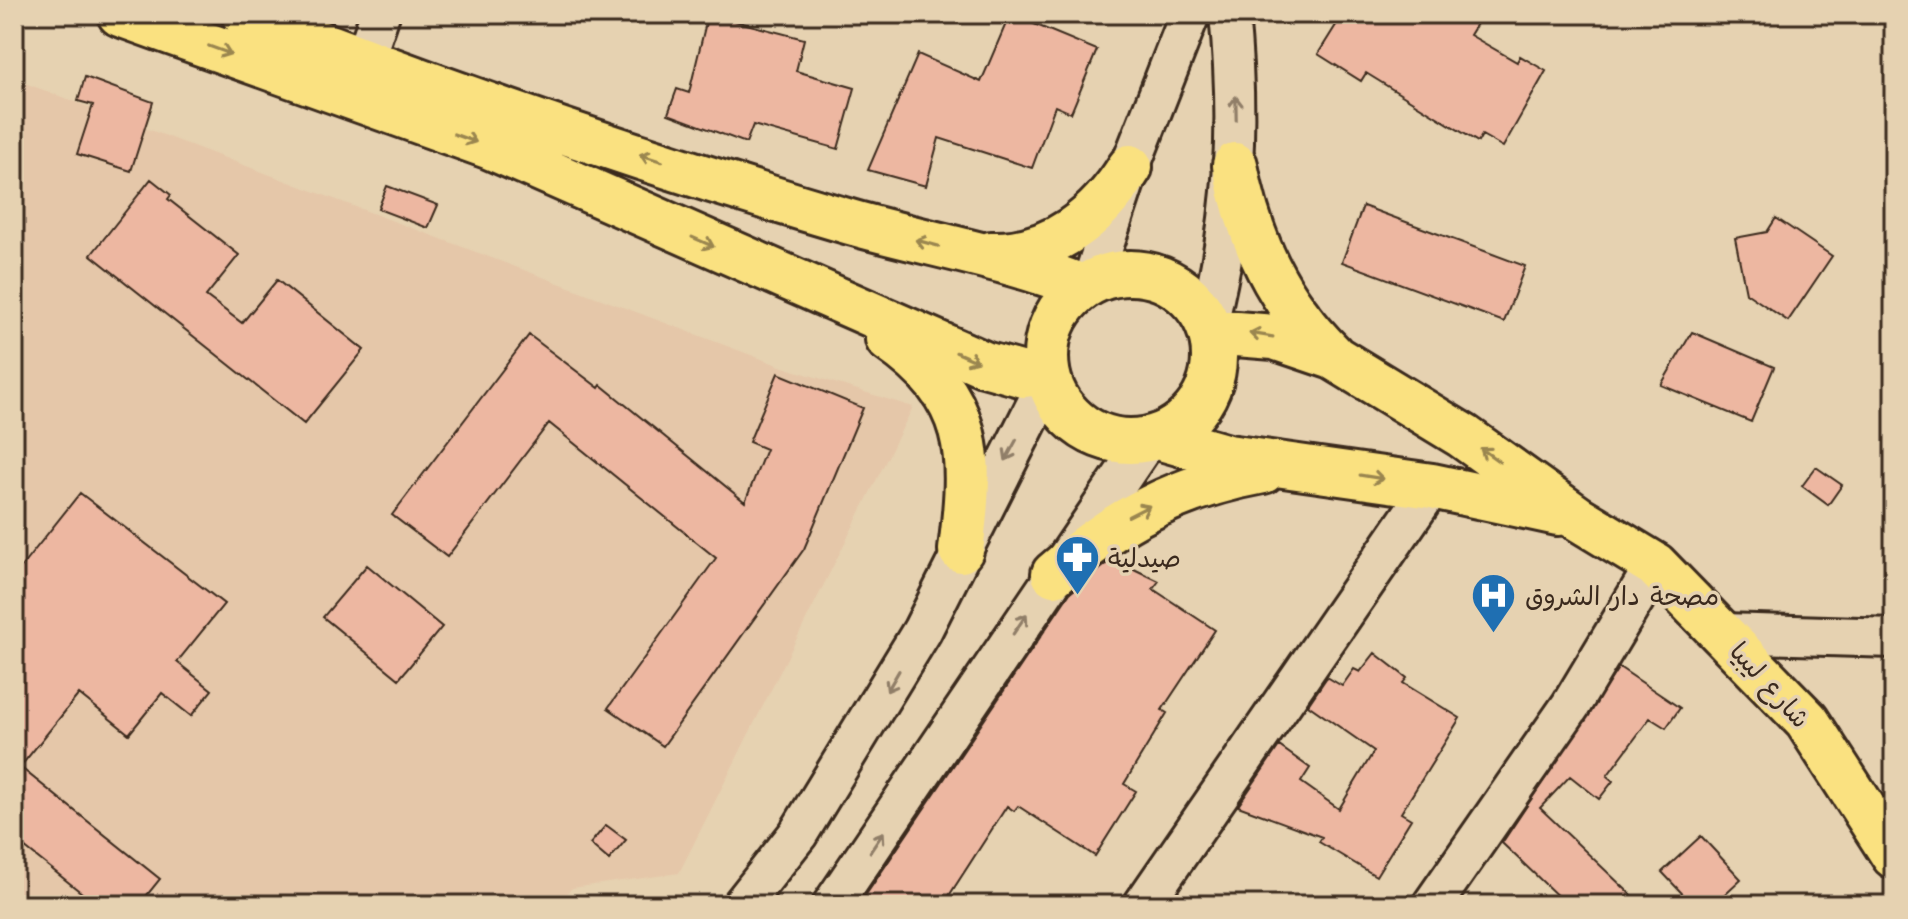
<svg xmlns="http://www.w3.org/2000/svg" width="1908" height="919" font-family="'Architects Daughter','Playpen Sans Arabic',sans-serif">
<rect width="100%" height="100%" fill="#e6d2b1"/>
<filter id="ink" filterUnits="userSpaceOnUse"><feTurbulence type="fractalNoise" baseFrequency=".0125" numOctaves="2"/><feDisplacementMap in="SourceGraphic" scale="16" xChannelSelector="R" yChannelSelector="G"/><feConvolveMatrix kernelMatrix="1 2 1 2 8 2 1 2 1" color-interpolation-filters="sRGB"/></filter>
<g filter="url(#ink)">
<path fill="#e5c7a9" d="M 14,79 L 783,367 L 913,407 L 679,873 L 572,888 L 557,905 L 14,905 Z"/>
<path fill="#edb7a1" stroke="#3b2a1e" stroke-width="2" d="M 708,14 L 804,39 L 796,71 L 855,88 L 838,149 L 753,125 L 746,143 L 668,114 L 677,89 L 689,93 Z
M 1010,14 L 1097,50 L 1071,113 L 1055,106 L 1032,168 L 939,138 L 926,186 L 868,170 L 918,54 L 981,82 Z
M 1343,14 L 1483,14 L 1470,35 L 1517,62 L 1520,56 L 1546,71 L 1503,147 L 1482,135 L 1478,142 L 1366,73 L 1361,81 L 1318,54 Z
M 85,77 L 153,102 L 131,171 L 77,154 L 93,105 L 78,101 Z
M 151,179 L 171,195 L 168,199 L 239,255 L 206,296 L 242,323 L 277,280 L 364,350 L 304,424 L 91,255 Z
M 387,186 L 438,205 L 428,228 L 378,209 Z
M 1363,206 L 1525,266 L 1504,322 L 1342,262 Z
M 1776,218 L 1832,256 L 1788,321 L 1746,293 L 1735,238 L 1767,232 Z
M 1692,332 L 1774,367 L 1751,422 L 1661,385 Z
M 529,335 L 599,388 L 601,385 L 745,502 L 766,449 L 749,442 L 778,373 L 863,408 L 804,549 L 663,746 L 608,708 L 716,558 L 549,423 L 447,557 L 392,515 Z
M 1816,467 L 1842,485 L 1828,505 L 1802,486 Z
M 80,493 L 224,604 L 177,662 L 212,690 L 191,716 L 162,693 L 129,734 L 79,694 L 20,767 L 160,879 L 139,905 L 97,905 L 14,839 L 14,576 Z
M 1113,559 L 1159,581 L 1153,589 L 1215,630 L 1162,710 L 1167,713 L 1124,784 L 1136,791 L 1095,856 L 1018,806 L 1014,811 L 1007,806 L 943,905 L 859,905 L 1070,593 Z
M 367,565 L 442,627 L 399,679 L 323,617 Z
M 1375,653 L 1407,678 L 1403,683 L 1460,718 L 1401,813 L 1411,819 L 1376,876 L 1319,842 L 1322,837 L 1238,806 L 1279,746 L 1310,768 L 1301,782 L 1339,809 L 1374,751 L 1308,705 L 1327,677 L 1342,686 L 1354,669 L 1360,672 Z
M 1619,667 L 1680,708 L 1666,728 L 1650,718 L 1607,776 L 1613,781 L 1599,799 L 1570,776 L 1540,808 L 1642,905 L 1567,905 L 1502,843 Z
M 606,825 L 626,840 L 609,860 L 590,844 Z
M 1701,836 L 1741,879 L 1713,905 L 1693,905 L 1662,872 Z"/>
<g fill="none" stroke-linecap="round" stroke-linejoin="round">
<defs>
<path id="minor" d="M 364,61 L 380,14
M 1092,281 L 1130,167 L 1190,14
M 1208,324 C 1235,216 1240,124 1229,14
M 1723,633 L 1894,638
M 742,905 L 798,834 L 922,631 L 1048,381
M 832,905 L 1147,440
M 1143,905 L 1432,486
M 1432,905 L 1571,705 L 1655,565"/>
<path id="major" d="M 120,14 L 491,147 L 984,364 L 1024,375 L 1046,372
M 244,14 C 442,92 645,162 850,222 C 927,244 1008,257 1082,287
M 1235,165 C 1249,241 1277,300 1332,355
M 991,254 C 1052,256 1100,216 1130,167
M1046 357a84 84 0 1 1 168 0a84 84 0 1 1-168 0Z
M 1211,332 L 1274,337 L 1333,357 L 1463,436 L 1576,517 L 1655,565 L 1807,721 L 1894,856
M 888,339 C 974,398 973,454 961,550
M 1158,437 L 1228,457 L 1432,486 L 1558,513
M 1054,574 C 1117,518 1181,486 1263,471"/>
</defs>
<use href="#minor" stroke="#3b2a1e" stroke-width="44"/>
<use href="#major" stroke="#3b2a1e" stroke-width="50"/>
<use href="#minor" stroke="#e6d2b1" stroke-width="38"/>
<use href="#major" stroke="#fae180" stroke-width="44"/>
</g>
<defs><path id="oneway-shaft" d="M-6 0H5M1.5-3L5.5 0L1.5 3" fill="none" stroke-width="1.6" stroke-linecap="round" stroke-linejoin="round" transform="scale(2)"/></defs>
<g stroke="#9a864f">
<use href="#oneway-shaft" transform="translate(220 50) rotate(20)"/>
<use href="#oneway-shaft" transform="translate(465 138) rotate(20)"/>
<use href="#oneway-shaft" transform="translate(651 158) rotate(-162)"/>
<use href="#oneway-shaft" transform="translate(703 242) rotate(24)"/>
<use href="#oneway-shaft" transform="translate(927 243) rotate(-165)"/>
<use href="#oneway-shaft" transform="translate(1261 335) rotate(-171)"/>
<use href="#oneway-shaft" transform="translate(967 357) rotate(23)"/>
<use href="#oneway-shaft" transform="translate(1490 455) rotate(-144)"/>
<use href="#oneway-shaft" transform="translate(1372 477) rotate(9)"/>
<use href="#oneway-shaft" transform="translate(1139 511) rotate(-27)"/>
</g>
<g stroke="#907e68">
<use href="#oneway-shaft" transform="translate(1236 108) rotate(-91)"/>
<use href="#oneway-shaft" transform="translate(1011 450) rotate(118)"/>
<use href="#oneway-shaft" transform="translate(1020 624) rotate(-56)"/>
<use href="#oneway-shaft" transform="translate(893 681) rotate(120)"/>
<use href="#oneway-shaft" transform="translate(877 842) rotate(-56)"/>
</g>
</g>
<defs>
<symbol id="pharmacy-pin" viewBox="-11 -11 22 30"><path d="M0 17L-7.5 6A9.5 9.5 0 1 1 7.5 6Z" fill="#1f6fb2" stroke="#e6d2b1"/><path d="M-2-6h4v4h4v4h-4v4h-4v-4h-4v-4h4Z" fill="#fff"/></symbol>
<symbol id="hospital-pin" viewBox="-11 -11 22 30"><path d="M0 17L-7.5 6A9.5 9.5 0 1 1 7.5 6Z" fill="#1f6fb2" stroke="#e6d2b1"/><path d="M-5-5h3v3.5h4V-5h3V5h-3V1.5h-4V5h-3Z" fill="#fff"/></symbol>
</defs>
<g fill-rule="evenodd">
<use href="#pharmacy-pin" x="1052" y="532" width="51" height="69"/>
<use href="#hospital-pin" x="1468" y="570" width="51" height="69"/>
</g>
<g text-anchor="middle" stroke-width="7" stroke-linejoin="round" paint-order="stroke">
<g font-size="26" fill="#3b2a1e" stroke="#e6d2b1" text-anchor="start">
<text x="1108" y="567">صيدلية</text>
<text x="1525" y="605">مصحة دار الشروق</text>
</g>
<g font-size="26" fill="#3b2a1e" stroke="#e6d2b1">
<text transform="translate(1770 685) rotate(48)" y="9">شارع ليبيا</text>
</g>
</g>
<rect width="1908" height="919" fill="none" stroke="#e6d2b1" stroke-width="48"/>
<rect x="24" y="24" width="1860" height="871" fill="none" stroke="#3b2a1e" stroke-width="3" filter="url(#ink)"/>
</svg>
